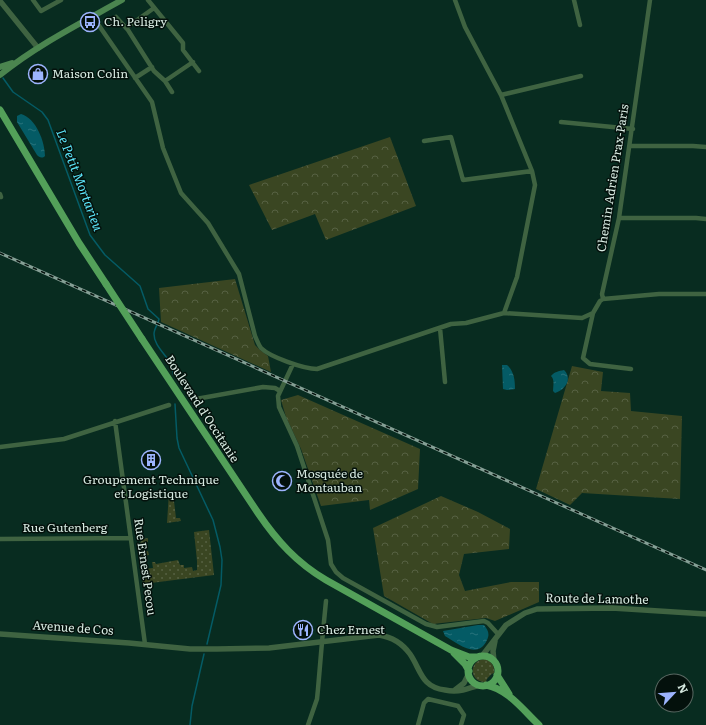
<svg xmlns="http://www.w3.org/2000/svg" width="706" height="725" font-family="Literata,serif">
<defs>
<pattern id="grass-dots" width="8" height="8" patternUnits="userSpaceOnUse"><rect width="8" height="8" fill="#3a4622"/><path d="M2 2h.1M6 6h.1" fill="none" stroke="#566142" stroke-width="1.8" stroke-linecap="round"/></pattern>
<pattern id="forest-crowns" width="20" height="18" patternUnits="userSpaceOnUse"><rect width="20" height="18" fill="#3a4622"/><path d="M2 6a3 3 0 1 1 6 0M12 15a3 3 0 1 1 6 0" fill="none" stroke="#566142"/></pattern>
<pattern id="water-ripples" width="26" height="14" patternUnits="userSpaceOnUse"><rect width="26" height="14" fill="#045b65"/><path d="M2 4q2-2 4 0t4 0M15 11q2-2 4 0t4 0" fill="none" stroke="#28737b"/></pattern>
</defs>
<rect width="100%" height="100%" fill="#082c20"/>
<path fill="url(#grass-dots)" d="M 169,492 L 173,493 L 176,518 L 180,518 L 181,521 L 167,523 Z
M 209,530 L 214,575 L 143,584 L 139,544 L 143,539 L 148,538 L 148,542 L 141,543 L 142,552 L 148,551 L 149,555 L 142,556 L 144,569 L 153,568 L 152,562 L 155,562 L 156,564 L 178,560 L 180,565 L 184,565 L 184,568 L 192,567 L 193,571 L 197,570 L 197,561 L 194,532 Z
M 485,659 C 491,661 495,666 494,673 C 492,673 486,679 486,682 C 469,683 468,660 485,659 Z"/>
<path fill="url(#forest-crowns)" d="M 390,137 L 416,206 L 326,240 L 315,214 L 272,230 L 249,185 Z
M 235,279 L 255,345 L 260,350 L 268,356 L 271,372 L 161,322 L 159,288 Z
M 572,366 L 603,372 L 601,391 L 630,393 L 631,411 L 682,416 L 680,499 L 582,493 L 570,505 L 536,489 Z
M 298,395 L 420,449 L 418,489 L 370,510 L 369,500 L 321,506 L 301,449 L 286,417 L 281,400 Z
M 441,496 L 478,512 L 510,529 L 509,549 L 464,554 L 459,575 L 465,591 L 511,582 L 539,582 L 539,602 L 495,621 L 486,618 L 433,624 L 384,596 L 373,528 Z"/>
<path fill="url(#water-ripples)" d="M 21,114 C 36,118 45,142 45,156 C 42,159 39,157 37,155 L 17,122 L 17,116 Z
M 502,365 L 507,365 C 514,371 515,380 515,389 L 507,390 L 503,389 Z
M 564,370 C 573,379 565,390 555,393 L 553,391 C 553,386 555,380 551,376 C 554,372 559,371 564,370 Z
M 478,625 L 484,625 C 488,630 490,634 487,640 C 478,660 458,644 445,636 L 443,631 Z"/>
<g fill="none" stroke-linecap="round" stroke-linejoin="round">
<path stroke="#045b65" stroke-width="1.5" d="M 3,78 L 13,92 L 42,112 L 48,120 L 90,235 L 105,255 L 140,286 L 148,309 L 159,319 C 158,324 154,329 154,334 C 154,349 173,358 173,374
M 175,404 L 177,438 L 179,448 L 213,520 L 220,547 L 222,560 L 221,585 L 207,644
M 190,725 L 192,706 L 204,654"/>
<path stroke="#3f6341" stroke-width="4.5" d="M 33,0 L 41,11 L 61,0
M 148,0 L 183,43 L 183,50 L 199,71
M 455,0 L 465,27 L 501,95 L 532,171 L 535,185 L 517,277 L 504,313
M 574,0 L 580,25
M 93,17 L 152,102 L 163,148 L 181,193 L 208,223 L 239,274 L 255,336 C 257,340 258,344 261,348 C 270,357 304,369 317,369 L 451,324 L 466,323 L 504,313 L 582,318 L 593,313 L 600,301 L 603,299
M 116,17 L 128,30 L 154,71 L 165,81 L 172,92
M 126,28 L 154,8
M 135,78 L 152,67
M 165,81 L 193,62
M 501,95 L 581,76
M 561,122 L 633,129
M 424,141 L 451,137 L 463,180 L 532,171
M 630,146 L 693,146 L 706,147
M 0,194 L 1,197
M 619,218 L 696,218 L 706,219
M 603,299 L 602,294 L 619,218 L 650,0
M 603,299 L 659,294 L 706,294
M 593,313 L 583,358 L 590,364 L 631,369
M 440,328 L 445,382
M 293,364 L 278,396 L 279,407 L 297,446 L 328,540 L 331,564 L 336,572 L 343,578 L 426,624 L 437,627 L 484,621 L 488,623 L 498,634
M 196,399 L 263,387 L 275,388 L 280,391
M 115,421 L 145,644
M 0,447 L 64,439 L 169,405
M 0,539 L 131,538
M 308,725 L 317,699 L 318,689 L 322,642 L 326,601
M 418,725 L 424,703 L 428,699 L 458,706 L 464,715 L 461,725"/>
<path stroke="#3f6341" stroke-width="5.5" d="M 0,1 L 38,48
M 0,634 L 129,643 L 190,649 L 217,649 L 269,648 L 379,635 C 392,637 402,643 410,654 C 421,670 421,687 445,690 C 450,691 458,691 463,690 C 469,689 474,686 481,685
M 482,656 L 506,625 L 525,613 L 537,609 L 612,608 L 706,614
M 494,661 L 493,651 L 495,641
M 455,690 L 464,683 L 469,673"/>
<path stroke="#4b854f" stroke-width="6" d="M 0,67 L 12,63
M 0,75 C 37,45 81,23 122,0"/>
<path stroke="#53a059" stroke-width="7" d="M 0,110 L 79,243 L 106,284
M 142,339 L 258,513 C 277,541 297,563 326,580 L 451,650 L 469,657 L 477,657
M 454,653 L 465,664 L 469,671
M468 671a15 15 0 1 1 30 0a15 15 0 1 1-30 0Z
M 497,675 L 509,694
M 486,685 C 508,689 524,711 539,725"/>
<defs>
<path id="rail" d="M 0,253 L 706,570"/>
</defs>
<use href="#rail" stroke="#859f95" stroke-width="3"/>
<use href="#rail" stroke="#04110c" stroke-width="1.5" stroke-dasharray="4.5" stroke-linecap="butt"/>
<path stroke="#53a059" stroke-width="7" d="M 106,284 L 142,339"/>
</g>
<defs>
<symbol id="bus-ring" viewBox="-11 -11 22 22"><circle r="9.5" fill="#04110c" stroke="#9db4fd" stroke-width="1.5"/><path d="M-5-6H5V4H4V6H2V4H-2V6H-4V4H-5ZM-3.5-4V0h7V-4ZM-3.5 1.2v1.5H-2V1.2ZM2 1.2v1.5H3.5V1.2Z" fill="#9db4fd"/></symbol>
<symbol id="shop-ring" viewBox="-11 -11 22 22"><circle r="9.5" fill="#04110c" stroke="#9db4fd" stroke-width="1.5"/><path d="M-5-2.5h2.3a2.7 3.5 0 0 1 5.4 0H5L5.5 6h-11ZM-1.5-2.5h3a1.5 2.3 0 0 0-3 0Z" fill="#9db4fd"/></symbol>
<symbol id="building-ring" viewBox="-11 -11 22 22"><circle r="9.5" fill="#04110c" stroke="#9db4fd" stroke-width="1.5"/><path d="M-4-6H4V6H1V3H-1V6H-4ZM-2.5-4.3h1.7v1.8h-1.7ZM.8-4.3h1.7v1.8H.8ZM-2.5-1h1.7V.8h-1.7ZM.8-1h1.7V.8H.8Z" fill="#9db4fd"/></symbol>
<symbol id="mosque-ring" viewBox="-11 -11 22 22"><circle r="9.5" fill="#04110c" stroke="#9db4fd" stroke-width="1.5"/><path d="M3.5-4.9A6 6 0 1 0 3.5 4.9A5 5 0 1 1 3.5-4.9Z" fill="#9db4fd"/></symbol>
<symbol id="restaurant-ring" viewBox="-11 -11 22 22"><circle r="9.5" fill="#04110c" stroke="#9db4fd" stroke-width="1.5"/><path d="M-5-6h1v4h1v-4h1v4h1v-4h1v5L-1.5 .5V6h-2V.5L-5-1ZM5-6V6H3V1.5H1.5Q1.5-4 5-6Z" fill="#9db4fd"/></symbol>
</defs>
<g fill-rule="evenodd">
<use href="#bus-ring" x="79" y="11" width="22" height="22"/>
<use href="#shop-ring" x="27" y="63" width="22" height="22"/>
<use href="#building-ring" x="140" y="449" width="22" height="22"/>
<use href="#mosque-ring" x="271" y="470" width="22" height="22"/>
<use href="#restaurant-ring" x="292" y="619" width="22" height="22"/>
</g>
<g text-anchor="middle" stroke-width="3" stroke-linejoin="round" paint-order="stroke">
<g font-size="12" fill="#d8ebe2" stroke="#04110c" text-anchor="start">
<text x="104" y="26">Ch. Peligry</text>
<text x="52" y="78">Maison Colin</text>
<text x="296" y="478">Mosquée de<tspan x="296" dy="14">Montauban</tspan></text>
<text x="151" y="484" text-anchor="middle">Groupement Technique<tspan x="151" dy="14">et Logistique</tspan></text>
<text x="317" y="634">Chez Ernest</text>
</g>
<g font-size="12" fill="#d8ebe2" stroke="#04110c">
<text transform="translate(613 178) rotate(-81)" y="4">Chemin Adrien Prax-Paris</text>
<text transform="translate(202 409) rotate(57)" y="4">Boulevard d'Occitanie</text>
<text x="65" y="532">Rue Gutenberg</text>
<text transform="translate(145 567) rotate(82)" y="4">Rue Ernest Pecou</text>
<text transform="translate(597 599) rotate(1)" y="4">Route de Lamothe</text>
<text transform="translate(73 628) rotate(4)" y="4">Avenue de Cos</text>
</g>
<g font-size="13" font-style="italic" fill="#5ce7fb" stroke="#04110c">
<text transform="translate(80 180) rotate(69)" y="5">Le Petit Mortarieu</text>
</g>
</g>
<g transform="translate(674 693) rotate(64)"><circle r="19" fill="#04110c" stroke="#596862"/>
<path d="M0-3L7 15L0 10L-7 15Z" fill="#9db4fd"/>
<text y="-6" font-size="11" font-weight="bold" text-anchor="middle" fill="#d8ebe2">N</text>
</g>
</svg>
